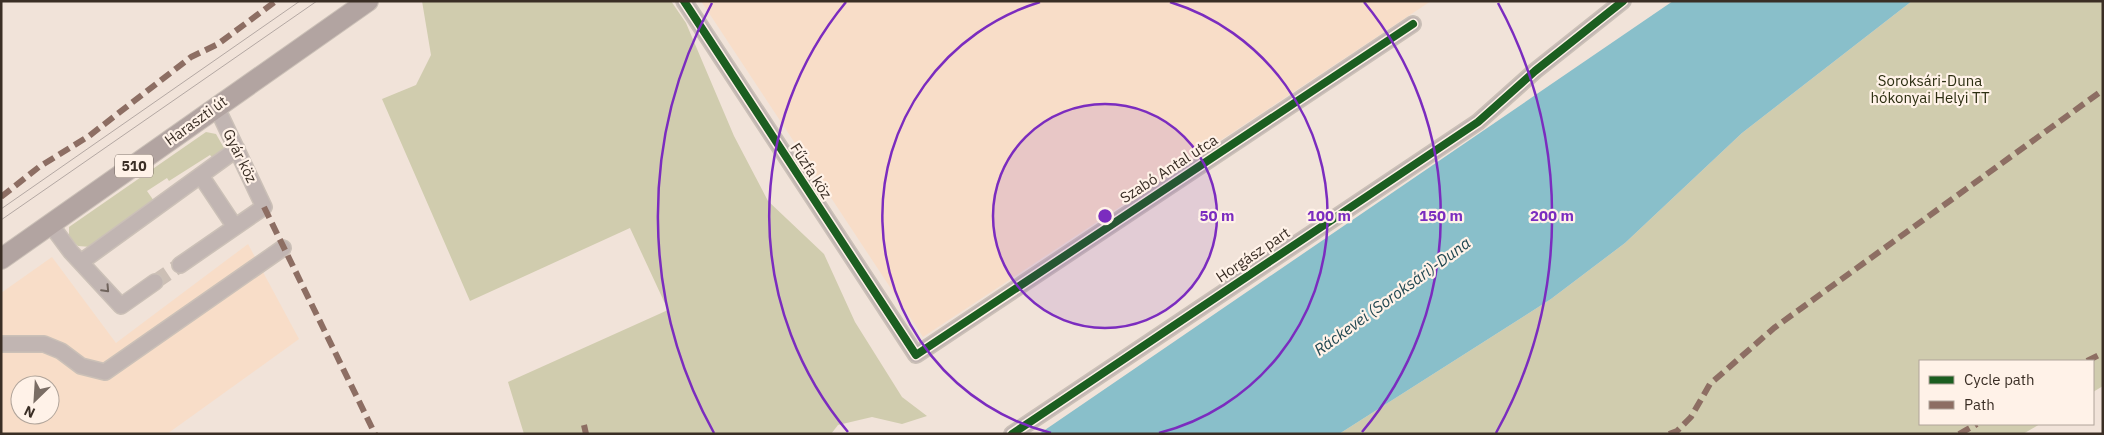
<svg xmlns="http://www.w3.org/2000/svg" width="2104" height="435" font-family="'IBM Plex Sans',sans-serif">
<rect width="100%" height="100%" fill="#f1e3d9"/>
<path fill="#f8ddc8" fill-rule="evenodd" d="M 701,1 L 1431,1 L 923,337 Z
M 248,244 L 299,339 L 167,434 L 1,434 L 1,293 L 52,257 L 116,343 ZM 20,385 L 50,385 L 50,415 L 20,415 Z"/>
<path fill="#d0ccae" d="M 422,1 L 671,1 L 686,23 L 734,136 L 768,201 L 824,254 L 855,322 L 902,397 L 927,416 L 902,424 L 872,417 L 838,425 L 831,434 L 524,434 L 508,382 L 668,310 L 630,228 L 470,301 L 382,99 L 416,85 L 431,55 Z
M 1912,1 L 2103,1 L 2103,386 L 2093,392 L 2093,361 L 1920,361 L 1920,424 L 2040,424 L 2023,434 L 1339,434 L 1551,299 L 1625,243 L 1742,133 Z
M 206,132 L 216,134 L 224,148 L 216,162 L 210,155 L 169,181 L 167,178 L 147,191 L 154,201 L 91,247 L 78,246 L 69,238 L 69,227 Z"/>
<path fill="#89bfca" d="M 1673,1 L 1912,1 L 1742,133 L 1625,243 L 1551,299 L 1339,434 L 1039,434 Z"/>
<g fill="none" stroke-linecap="round" stroke-linejoin="round">
<path stroke="#ccbfb5" stroke-width="15" stroke-dasharray="15 8" stroke-linecap="butt" d="M 155,282 L 180,265"/>
<defs>
<path id="minor" d="M 684,1 L 916,355 L 1413,24
M 201,176 L 235,227
M 51,225 L 71,252 L 121,306 L 155,282
M 81,262 L 237,149
M 180,265 L 264,207 L 216,106
M 1,344 L 44,344 L 61,351 L 81,366 L 105,372 L 283,248
M 1012,434 L 1478,122 L 1535,71 L 1623,1"/>
<path id="major" d="M 1,259 L 368,1"/>
</defs>
<use href="#minor" stroke="#cbc0b7" stroke-width="18"/>
<use href="#major" stroke="#cbc0b7" stroke-width="22"/>
<use href="#minor" stroke="#c1b5b2" stroke-width="15"/>
<use href="#major" stroke="#b2a4a1" stroke-width="20"/>
<path stroke="#b4a8a3" stroke-width="1" d="M 1,209 L 300,1
M 1,220 L 317,1"/>
<path stroke="#8d6e63" stroke-width="6" stroke-dasharray="12 6" stroke-linecap="butt" d="M 1,197 L 39,167 L 89,136 L 191,57 L 218,44 L 276,1
M 264,207 L 375,434
M 2087,361 L 2103,353
M 584,425 L 586,434
M 1669,434 L 1677,431 L 1691,417 L 1710,384 L 1774,328 L 2103,90
M 1959,434 L 1977,424"/>
<defs>
<path id="cycleway" d="M 684,1 L 916,355 L 1413,24
M 1012,434 L 1478,122 L 1535,71 L 1623,1"/>
</defs>
<use href="#cycleway" stroke="#fff2e8" stroke-width="11"/>
<use href="#cycleway" stroke="#1b5e20" stroke-width="8"/>
</g>
<defs><path id="oneway-chevron" d="M-2-3.5L2.5 0L-2 3.5" fill="none" stroke-width="1.6" stroke-linecap="round" stroke-linejoin="round" transform="scale(1.25)"/></defs>
<use stroke="#70645d" href="#oneway-chevron" transform="translate(106 289) rotate(47)"/>
<circle cx="1105" cy="216" r="112" fill="#7b2cbf" fill-opacity=".12"/>
<g fill="none" stroke="#7b2cbf" stroke-width="2.5">
<circle cx="1105" cy="216" r="112"/>
<path d="M1051 433A224 224 0 0 1 1040 2M1170 2A224 224 0 0 1 1159 433"/>
<path d="M848 432A336 336 0 0 1 846 2M1364 2A336 336 0 0 1 1362 432"/>
<path d="M714 433A447 447 0 0 1 712 3M1498 3A447 447 0 0 1 1496 433"/>
</g>
<g text-anchor="middle" stroke-width="4.5" stroke-linejoin="round" paint-order="stroke">
<rect fill="#fff2e8" stroke="#756960" stroke-width="1" x="115" y="154.5" width="38" height="23" rx="4"/>
<g font-size="14" font-weight="bold" fill="#3a2e25">
<text x="134" y="171">510</text>
</g>
<g font-size="15" fill="#2c2e11" stroke="#fff2e8">
<text x="1930" y="86">Soroksári-Duna<tspan x="1930" dy="17">hókonyai Helyi TT</tspan></text>
</g>
<g font-size="15" fill="#3a2e25" stroke="#fff2e8">
<text transform="translate(196 121) rotate(-36)" y="5">Haraszti út</text>
<text transform="translate(240 156) rotate(64)" y="5">Gyár köz</text>
<text transform="translate(1169 169) rotate(-33)" y="5">Szabó Antal utca</text>
<text transform="translate(811 171) rotate(57)" y="5">Fűzfa köz</text>
<text transform="translate(1253 255) rotate(-34)" y="5">Horgász part</text>
</g>
<g font-size="16" font-style="italic" fill="#224852" stroke="#fff2e8">
<text transform="translate(1392 296) rotate(-36)" y="6">Ráckevei (Soroksári)-Duna</text>
</g>
</g>
<circle cx="1105" cy="216" r="8" fill="#7b2cbf" stroke="#fff2e8" stroke-width="2.5"/>
<g font-size="15" text-anchor="middle" font-weight="bold" fill="#7b2cbf" stroke="#fff2e8" stroke-width="4.5" stroke-linejoin="round" paint-order="stroke">
<text x="1217" y="221">50 m</text>
<text x="1329" y="221">100 m</text>
<text x="1441" y="221">150 m</text>
<text x="1552" y="221">200 m</text>
</g>
<rect width="2104" height="435" fill="none" stroke="#3a2e25" stroke-width="5"/>
<rect x="1919" y="360" width="175" height="65" fill="#fff2e8" stroke="#b0a49a"/>
<rect x="1929" y="376" width="25" height="8" fill="#1b5e20" stroke="#b0a49a"/>
<text x="1964" y="385" font-size="15" fill="#3a2e25">Cycle path</text>
<rect x="1929" y="401" width="25" height="8" fill="#8d6e63" stroke="#b0a49a"/>
<text x="1964" y="410" font-size="15" fill="#3a2e25">Path</text>
<g transform="translate(35 400) rotate(205)"><circle r="24" fill="#fff2e8" stroke="#b0a49a"/>
<path d="M0-4L9 19L0 12L-9 19Z" fill="#7a6d64"/>
<text y="-8" font-size="14" font-weight="bold" text-anchor="middle" fill="#3a2e25">N</text>
</g>
</svg>
